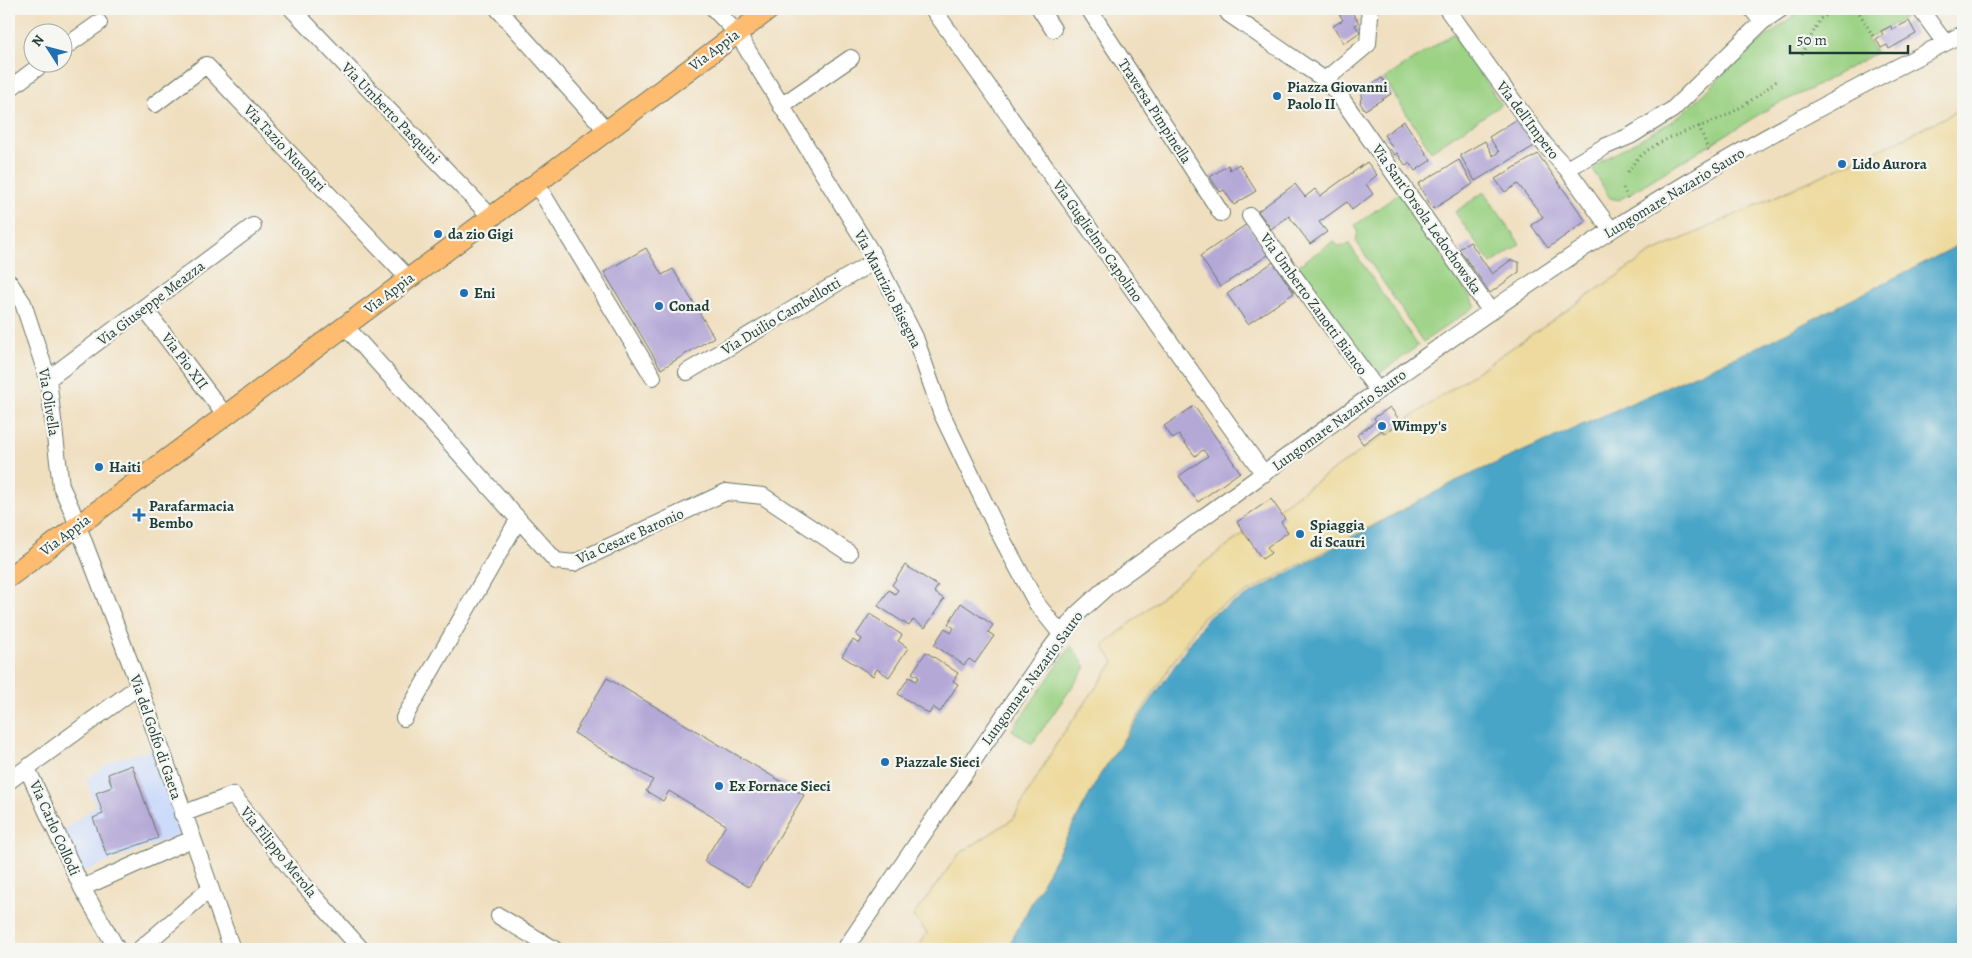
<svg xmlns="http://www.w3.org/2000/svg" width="1972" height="958" font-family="Alegreya,serif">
<rect width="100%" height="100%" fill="#f6f6f2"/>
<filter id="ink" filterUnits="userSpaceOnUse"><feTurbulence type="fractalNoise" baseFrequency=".02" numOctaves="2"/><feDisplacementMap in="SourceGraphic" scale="10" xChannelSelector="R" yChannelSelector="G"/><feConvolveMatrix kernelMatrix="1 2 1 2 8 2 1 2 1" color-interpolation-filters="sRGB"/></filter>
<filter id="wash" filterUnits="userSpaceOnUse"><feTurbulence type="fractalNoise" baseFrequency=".0096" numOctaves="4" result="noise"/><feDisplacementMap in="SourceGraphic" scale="20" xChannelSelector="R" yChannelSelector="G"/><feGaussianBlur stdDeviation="1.12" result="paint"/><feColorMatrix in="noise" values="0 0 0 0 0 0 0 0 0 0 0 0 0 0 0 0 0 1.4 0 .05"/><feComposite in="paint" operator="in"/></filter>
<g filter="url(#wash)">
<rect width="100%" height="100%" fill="#f0dfbf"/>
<path fill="#cddbfa" d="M 154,749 L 183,833 L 80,873 L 60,834 L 95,806 L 86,779 L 114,760 Z"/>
<path fill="#9bd284" stroke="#5d885c" d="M 1802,9 L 1903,9 L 1907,16 L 1867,39 L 1876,53 L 1807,91 L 1773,106 L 1619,200 L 1610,198 L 1593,170 L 1600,162 L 1674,120 L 1703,95 L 1739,58 Z
M 1454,33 L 1501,105 L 1431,151 L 1384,79 Z
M 1484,192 L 1520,244 L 1491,264 L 1455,212 Z
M 1400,193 L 1476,306 L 1423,342 L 1356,241 L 1358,231 L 1355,225 Z
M 1334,241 L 1338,246 L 1349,244 L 1418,346 L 1373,378 L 1293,269 Z
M 1071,646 L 1086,667 L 1032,744 L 1012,730 Z"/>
<path fill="#eeda9e" stroke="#868c69" d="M 1963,108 L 1963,243 L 1758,347 L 1456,481 L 1203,616 L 1100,775 L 1007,949 L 915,949 L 927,933 L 913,916 L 959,854 L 1013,819 L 1058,741 L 1114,662 L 1103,646 L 1194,570 L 1294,497 L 1649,254 L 1900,140 Z"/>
<path fill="#4aa5c8" stroke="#34717e" d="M 1963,243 L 1963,949 L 1007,949 L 1100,775 L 1208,617 L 1456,481 L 1758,347 Z"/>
<g id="blocks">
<path fill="#b4a8d7" d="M 1336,9 L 1350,9 L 1359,23 L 1355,25 L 1360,32 L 1344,43 L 1333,26 L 1343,20 Z
M 1909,21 L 1916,34 L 1889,49 L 1887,45 L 1881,48 L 1876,39 L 1883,35 L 1881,31 L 1891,26 L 1892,30 Z
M 1382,78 L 1391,94 L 1365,110 L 1360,103 L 1363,90 Z
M 1519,118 L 1536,145 L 1475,181 L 1460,155 L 1485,141 L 1493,156 L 1499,152 L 1489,137 Z
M 1404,121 L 1431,160 L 1415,171 L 1410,163 L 1406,166 L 1397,153 L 1394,155 L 1390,149 L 1392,147 L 1384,135 Z
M 1538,154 L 1586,221 L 1548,248 L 1531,225 L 1543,217 L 1518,184 L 1505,192 L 1495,179 Z
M 1459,160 L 1473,184 L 1433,209 L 1418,184 Z
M 1367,162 L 1377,175 L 1366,184 L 1373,194 L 1352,210 L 1347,202 L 1319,222 L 1327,232 L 1310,244 L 1289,216 L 1271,229 L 1258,211 L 1295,184 L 1305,197 L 1315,189 L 1320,196 Z
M 1239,164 L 1256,191 L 1234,205 L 1224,190 L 1220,192 L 1210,177 L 1228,165 L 1230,170 Z
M 1247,224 L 1268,255 L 1220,287 L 1200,256 Z
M 1470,242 L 1492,274 L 1511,260 L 1519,262 L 1519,272 L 1490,293 L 1459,249 Z
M 646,248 L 662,275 L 673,269 L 714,337 L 661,369 L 604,272 Z
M 1273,262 L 1294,293 L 1248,324 L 1227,294 Z
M 1194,406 L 1240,472 L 1198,502 L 1179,476 L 1208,456 L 1203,450 L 1195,456 L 1179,435 L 1173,439 L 1164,426 Z
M 1390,407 L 1401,422 L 1384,434 L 1382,430 L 1363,444 L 1357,435 L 1376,421 L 1374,418 Z
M 1271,499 L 1285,519 L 1281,522 L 1288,532 L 1267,547 L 1271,553 L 1262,559 L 1237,522 Z
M 905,565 L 938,586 L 934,592 L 944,599 L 925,628 L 913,620 L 909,626 L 878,606 L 889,590 L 895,594 L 898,590 L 892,585 Z
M 961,603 L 993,625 L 988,632 L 994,636 L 975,663 L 969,659 L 964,665 L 934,645 L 945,628 L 951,633 L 954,628 L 948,624 Z
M 870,614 L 902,635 L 898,641 L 908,648 L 889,677 L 877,669 L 873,676 L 842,656 L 853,640 L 859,644 L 862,639 L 856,635 Z
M 926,652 L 958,673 L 953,681 L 958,684 L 940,712 L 933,707 L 929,714 L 898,694 L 909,677 L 916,681 L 919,677 L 912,673 Z
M 607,678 L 804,795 L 749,887 L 704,861 L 726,825 L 669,791 L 663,801 L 646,791 L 653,780 L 574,733 Z
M 132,765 L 158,838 L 107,856 L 93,818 L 103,814 L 96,793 L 112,787 L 108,774 Z"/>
</g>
</g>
<g filter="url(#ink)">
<use href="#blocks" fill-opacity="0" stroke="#687665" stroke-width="1"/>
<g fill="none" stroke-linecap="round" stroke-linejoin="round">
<defs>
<path id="minor" d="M 292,9 L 491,217
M 498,9 L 607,131
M 714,9 L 737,33 L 876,260 L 915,337 L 941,412 L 999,533 L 1037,604 L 1061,634
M 933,9 L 1264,474
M 1040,9 L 1053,29
M 1089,9 L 1221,213
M 1226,9 L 1229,14 L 1325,80 L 1339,95 L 1491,312
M 1447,9 L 1545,145 L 1567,169 L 1611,230
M 1752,9 L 1762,22
M 1920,9 L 1945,43
M 62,49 L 99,23
M 1325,80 L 1368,44 L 1370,15 L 1368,9
M 9,89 L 45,62
M 155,104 L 206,65 L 408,278
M 781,106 L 851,58
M 1567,169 L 1604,147 L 1630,136 L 1672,110 L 1762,22 L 1781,9
M 536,183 L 653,377
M 1250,216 L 1378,391
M 9,282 L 23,303 L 48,379 L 61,486 L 71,508 L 139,686 L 232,949
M 144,308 L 225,415
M 345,326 L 556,561 L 574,563 L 726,492 L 763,496 L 849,553
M 687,372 L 876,260
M 48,379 L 253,226
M 404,718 L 518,520
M 27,768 L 82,888 L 117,949
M 9,781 L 139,686
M 182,814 L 233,795 L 296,876 L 361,949
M 82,888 L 192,839
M 499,916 L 554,949
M 140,949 L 210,889
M 845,949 L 1039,664 L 1076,615 L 1108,586 C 1269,471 1427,351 1593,242 C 1711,164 1836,97 1963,34"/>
<path id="major" d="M 9,577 L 770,9"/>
</defs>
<use href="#minor" stroke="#687665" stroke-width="18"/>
<use href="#major" stroke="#687665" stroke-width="22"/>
<path stroke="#687665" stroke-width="3" stroke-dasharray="1 4" stroke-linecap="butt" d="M 1857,9 L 1873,36
M 1802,54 L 1820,19 L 1837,9
M 1699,126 L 1710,154
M 1628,172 C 1646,139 1691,132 1723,117 C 1744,107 1761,93 1778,80
M 1623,188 L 1629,201"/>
<use href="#minor" stroke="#fff" stroke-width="16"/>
<use href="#major" stroke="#fdbc6f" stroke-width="20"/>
</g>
</g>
<g fill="#1f6fb2" stroke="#f6f6f2" stroke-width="2">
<circle cx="1277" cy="96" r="5"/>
<circle cx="1842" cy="164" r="5"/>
<circle cx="438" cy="234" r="5"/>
<circle cx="464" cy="293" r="5"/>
<circle cx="659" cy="306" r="5"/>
<circle cx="1382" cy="426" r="5"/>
<circle cx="99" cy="467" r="5"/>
<path d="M136.5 507.5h5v5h5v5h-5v5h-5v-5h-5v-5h5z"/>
<circle cx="1300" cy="534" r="5"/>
<circle cx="885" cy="762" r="5"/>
<circle cx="719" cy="786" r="5"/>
</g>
<g text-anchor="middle" stroke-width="4.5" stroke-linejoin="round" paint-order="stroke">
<g font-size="15" fill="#1f3d34" stroke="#f6f6f2">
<text transform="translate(714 50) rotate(-37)" y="5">Via Appia</text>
<text transform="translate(1155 111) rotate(57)" y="5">Traversa Pimpinella</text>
<text transform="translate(391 113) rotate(46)" y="5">Via Umberto Pasquini</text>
<text transform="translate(1528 120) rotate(53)" y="5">Via dell'Impero</text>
<text transform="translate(285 148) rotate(47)" y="5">Via Tazio Nuvolari</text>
<text transform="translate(1674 193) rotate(-31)" y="5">Lungomare Nazario Sauro</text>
<text transform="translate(1427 219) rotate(55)" y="5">Via Sant'Orsola Ledochowska</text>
<text transform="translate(1098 241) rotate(55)" y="5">Via Guglielmo Capolino</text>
<text transform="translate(888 289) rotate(63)" y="5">Via Maurizio Bisegna</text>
<text transform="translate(389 293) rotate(-37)" y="5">Via Appia</text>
<text transform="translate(151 303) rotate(-37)" y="5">Via Giuseppe Meazza</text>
<text transform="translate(1314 304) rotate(54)" y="5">Via Umberto Zanotti Bianco</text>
<text transform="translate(781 316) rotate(-31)" y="5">Via Duilio Cambellotti</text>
<text transform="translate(185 361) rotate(53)" y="5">Via Pio XII</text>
<text transform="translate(49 402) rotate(81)" y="5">Via Olivella</text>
<text transform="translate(1339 420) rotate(-36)" y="5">Lungomare Nazario Sauro</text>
<text transform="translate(65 535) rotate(-37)" y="5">Via Appia</text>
<text transform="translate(630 536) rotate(-24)" y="5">Via Cesare Baronio</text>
<text transform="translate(1032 678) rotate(-54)" y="5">Lungomare Nazario Sauro</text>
<text transform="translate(156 737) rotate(71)" y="5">Via del Golfo di Gaeta</text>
<text transform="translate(55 828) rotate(66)" y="5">Via Carlo Collodi</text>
<text transform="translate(279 852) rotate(51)" y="5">Via Filippo Merola</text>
</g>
<g font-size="15" font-weight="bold" fill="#1f3d34" stroke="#f6f6f2" text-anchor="start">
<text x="1287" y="92">Piazza Giovanni<tspan x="1287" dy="17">Paolo II</tspan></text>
<text x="1852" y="169">Lido Aurora</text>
<text x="448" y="239">da zio Gigi</text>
<text x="474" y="298">Eni</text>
<text x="669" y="311">Conad</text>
<text x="1392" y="431">Wimpy's</text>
<text x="109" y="472">Haiti</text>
<text x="149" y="511">Parafarmacia<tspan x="149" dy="17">Bembo</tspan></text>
<text x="1310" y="530">Spiaggia<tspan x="1310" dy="17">di Scauri</tspan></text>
<text x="895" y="767">Piazzale Sieci</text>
<text x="729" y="791">Ex Fornace Sieci</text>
</g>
</g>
<rect width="1972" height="958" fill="none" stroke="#f6f6f2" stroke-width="30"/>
<g transform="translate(48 48) rotate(306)"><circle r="24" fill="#f6f6f2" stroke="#a0aca6"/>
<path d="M0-4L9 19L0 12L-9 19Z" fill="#1f6fb2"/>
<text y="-8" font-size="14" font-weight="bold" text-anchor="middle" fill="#1f3d34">N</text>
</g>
<path d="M1790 45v8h118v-8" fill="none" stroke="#1f3d34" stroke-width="2.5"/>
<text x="1797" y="45" font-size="15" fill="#1f3d34" stroke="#f6f6f2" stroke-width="4" paint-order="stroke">50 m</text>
</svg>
